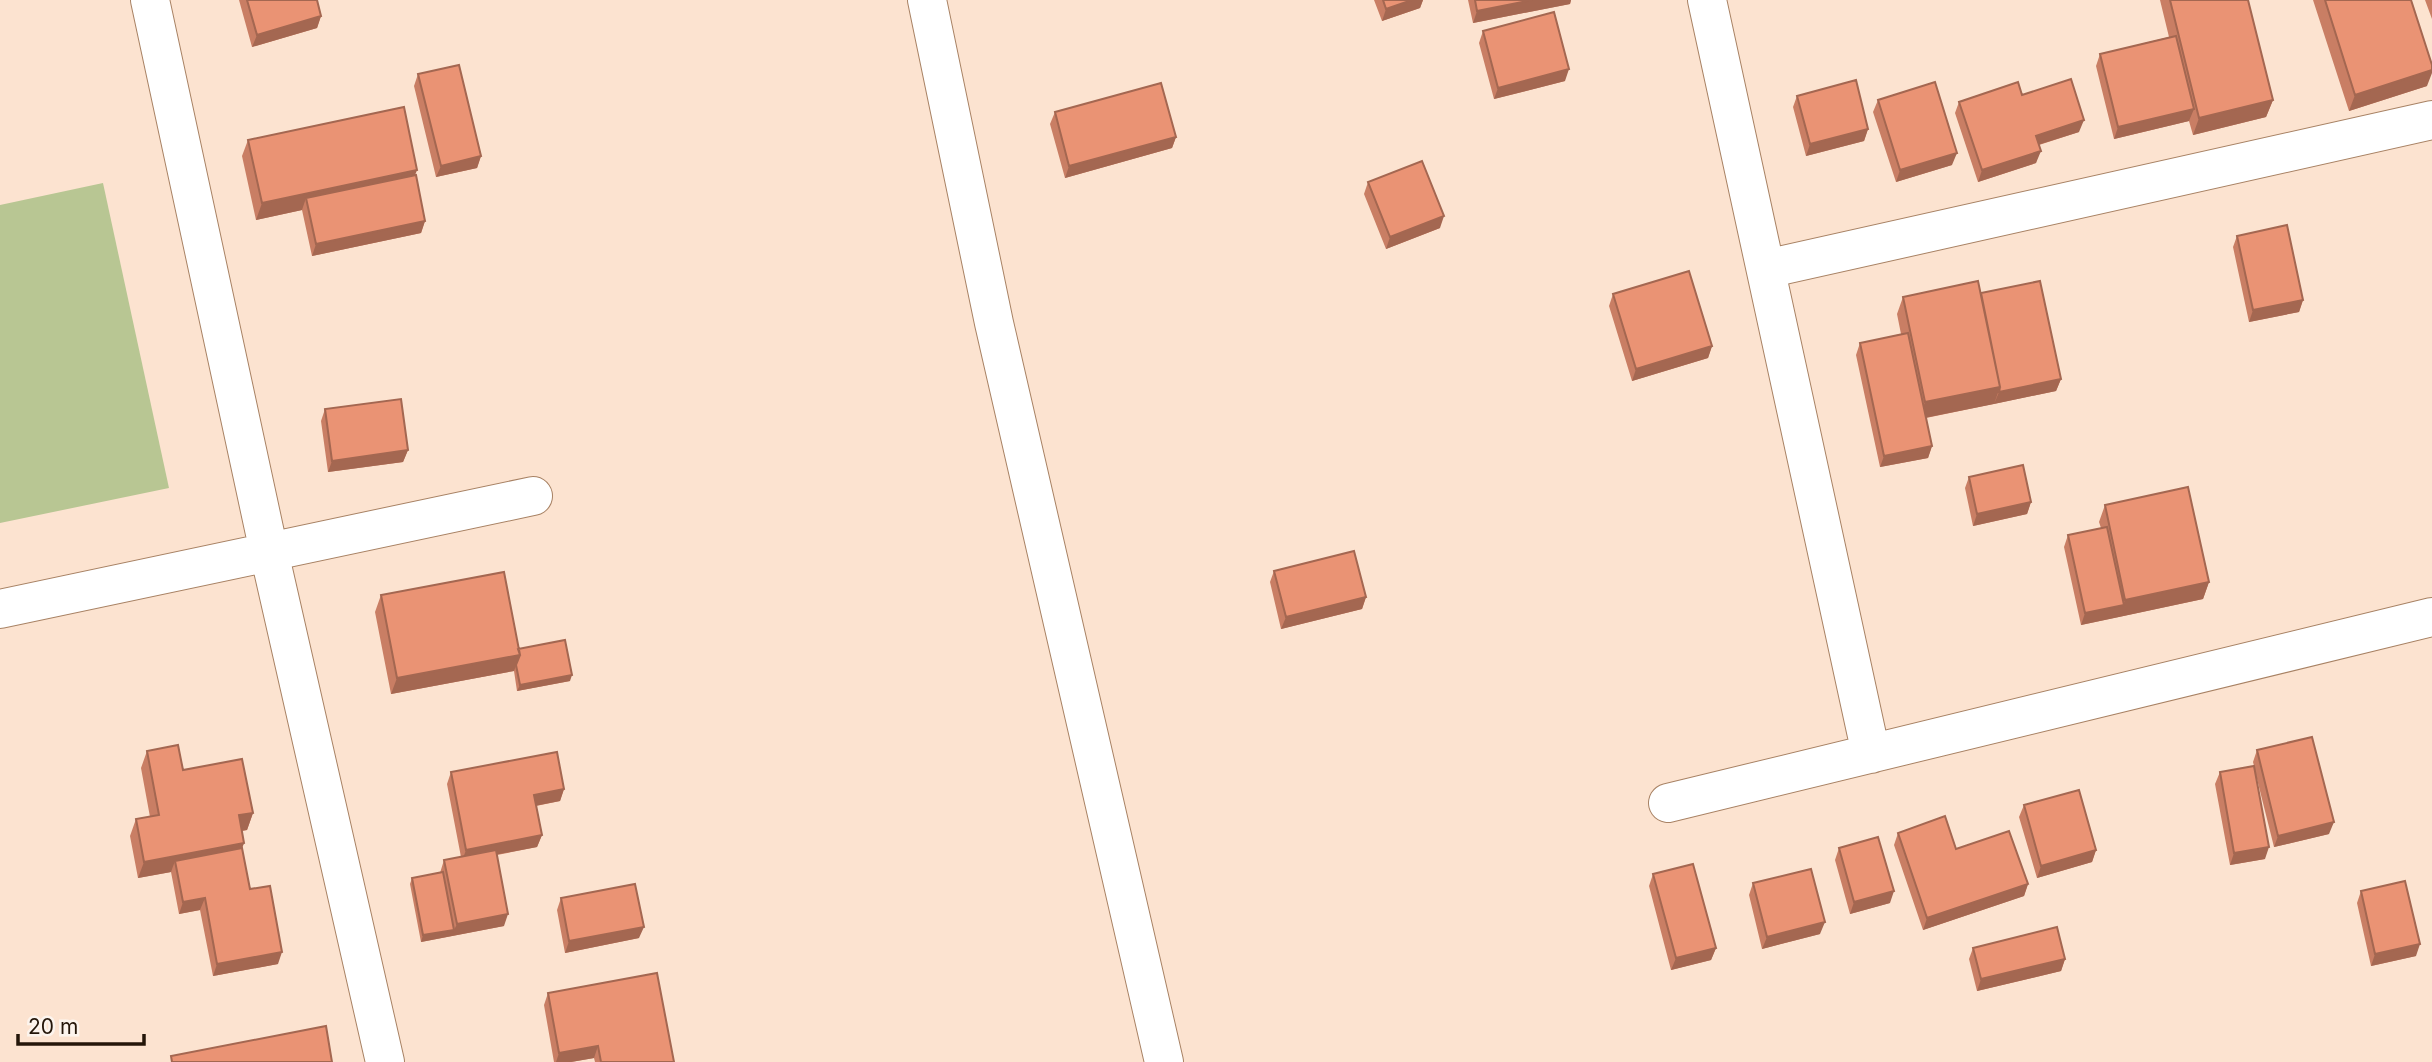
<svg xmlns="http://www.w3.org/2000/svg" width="2432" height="1062" font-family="Inter,sans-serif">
<rect width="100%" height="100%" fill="#fce3d0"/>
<path fill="#b8c693" d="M 103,183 L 169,488 L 0,523 L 0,205 Z"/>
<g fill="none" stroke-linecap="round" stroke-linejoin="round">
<defs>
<path id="street" d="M 150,0 L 269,552 L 385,1062
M 927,0 L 994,323 L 1164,1062
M 1707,0 L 1871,754
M 1766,269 L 2432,120
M 0,609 L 533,496
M 1668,803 L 2432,617"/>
</defs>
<use href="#street" stroke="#a88264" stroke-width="40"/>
<use href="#street" stroke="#fff" stroke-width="38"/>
</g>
<path fill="#c97e64" d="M 239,0 L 317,0 L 321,16 L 317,28 L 252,47 Z
M 1374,0 L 1423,0 L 1420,8 L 1382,21 Z
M 1468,0 L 1571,0 L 1570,4 L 1473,23 Z
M 2160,0 L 2248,0 L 2273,100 L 2266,117 L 2193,135 L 2189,121 L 2114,139 L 2096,66 L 2100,54 L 2169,37 Z
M 2313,0 L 2411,0 L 2427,86 L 2349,111 Z
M 2425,0 L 2432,0 L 2432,19 Z
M 1483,31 L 1565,81 L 1494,99 L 1479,43 Z
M 418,74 L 481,156 L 477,168 L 436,177 L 414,86 Z
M 2022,95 L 2079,132 L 2039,145 L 2036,163 L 1978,182 L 1955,113 L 1959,102 Z
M 1797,96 L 1868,129 L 1864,141 L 1806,156 L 1793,107 Z
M 1878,100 L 1952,165 L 1896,182 L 1873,112 Z
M 1055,112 L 1176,137 L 1172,148 L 1065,178 L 1050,124 Z
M 248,140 L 416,175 L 425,221 L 421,233 L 312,256 L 302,210 L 256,220 L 242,156 Z
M 1368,182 L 1440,228 L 1386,249 L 1364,194 Z
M 2237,236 L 2303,300 L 2299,312 L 2249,322 L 2233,247 Z
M 1981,293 L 2061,379 L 2056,391 L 1926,418 L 1932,446 L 1928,458 L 1880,467 L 1856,355 L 1860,343 L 1901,334 L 1897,314 L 1903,297 Z
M 1613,294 L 1712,346 L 1708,358 L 1632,381 L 1609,306 Z
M 325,409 L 408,450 L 403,462 L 328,472 L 321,421 Z
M 1969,477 L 2031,502 L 2027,514 L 1973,526 L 1965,488 Z
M 2105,505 L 2209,582 L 2203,599 L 2081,625 L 2064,547 L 2068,535 L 2101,528 L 2099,522 Z
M 1274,571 L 1366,597 L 1362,609 L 1281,629 L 1270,582 Z
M 381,595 L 518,649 L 570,681 L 517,691 L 514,671 L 391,694 L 375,612 Z
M 2257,750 L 2329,834 L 2274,847 L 2256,775 L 2265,859 L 2230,865 L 2215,784 L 2220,772 L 2254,766 L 2253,762 Z
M 147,751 L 183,770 L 253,813 L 247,830 L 242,831 L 244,843 L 242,848 L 250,889 L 278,964 L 213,976 L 200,910 L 179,914 L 171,872 L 138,878 L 130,836 L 136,819 L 150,817 L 141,768 Z
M 451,772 L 564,789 L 560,801 L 536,806 L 542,835 L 537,847 L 497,855 L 504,926 L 421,942 L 410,884 L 412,878 L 440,873 L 444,860 L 461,857 L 447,784 Z
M 2024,805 L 2096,850 L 2092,862 L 2037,878 L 2019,817 Z
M 1898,833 L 1956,849 L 2028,884 L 2024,896 L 1923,930 L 1894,845 Z
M 1839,848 L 1890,903 L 1850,914 L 1835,860 Z
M 1653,874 L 1716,948 L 1711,960 L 1671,970 L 1649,886 Z
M 1753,883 L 1820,934 L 1762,949 L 1749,895 Z
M 2361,891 L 2416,956 L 2371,966 L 2357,903 Z
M 561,898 L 639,938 L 565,953 L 557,910 Z
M 1973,948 L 2065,959 L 2061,971 L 1977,991 L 1969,959 Z
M 548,993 L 674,1062 L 595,1062 L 594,1058 L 571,1062 L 554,1062 L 544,1005 Z"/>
<path fill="#a46751" d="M 1412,0 L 1423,0 L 1420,8 L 1382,21 L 1386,9 Z
M 1532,0 L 1571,0 L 1570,4 L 1473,23 L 1477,11 Z
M 321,16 L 317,28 L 252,47 L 257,35 Z
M 1569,69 L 1565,81 L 1494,99 L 1498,88 Z
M 2432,70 L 2432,73 L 2427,86 L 2349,111 L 2355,95 Z
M 2273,100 L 2266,117 L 2193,135 L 2199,118 Z
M 2194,109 L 2189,121 L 2114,139 L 2118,127 Z
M 2084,120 L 2079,132 L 2031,147 L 2036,136 Z
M 1868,129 L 1864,141 L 1806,156 L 1810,144 Z
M 1176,137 L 1172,148 L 1065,178 L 1069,166 Z
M 2041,151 L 2036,163 L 1978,182 L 1982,170 Z
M 1957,153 L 1952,165 L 1896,182 L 1900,170 Z
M 481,156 L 477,168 L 436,177 L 441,166 Z
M 417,170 L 411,186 L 306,198 L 302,210 L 256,220 L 262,203 Z
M 1444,216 L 1440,228 L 1386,249 L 1390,237 Z
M 425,221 L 421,233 L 312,256 L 316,244 Z
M 2303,300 L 2299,312 L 2249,322 L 2253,310 Z
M 1712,346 L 1708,358 L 1632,381 L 1636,369 Z
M 2061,379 L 2056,391 L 1994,404 L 1999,392 Z
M 2000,387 L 1994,404 L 1919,419 L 1925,402 Z
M 1932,446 L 1928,458 L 1880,467 L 1884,456 Z
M 408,450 L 403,462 L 328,472 L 332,461 Z
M 2031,502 L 2027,514 L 1973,526 L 1977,514 Z
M 2209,582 L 2203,599 L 2119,617 L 2125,600 Z
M 1366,597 L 1362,609 L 1281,629 L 1286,617 Z
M 2124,605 L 2119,617 L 2081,625 L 2085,613 Z
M 520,655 L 514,671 L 391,694 L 397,678 Z
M 572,675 L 570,681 L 517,691 L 520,685 Z
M 564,789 L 560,801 L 529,807 L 534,795 Z
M 253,813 L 247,830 L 232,832 L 239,815 Z
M 2334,822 L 2329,834 L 2274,847 L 2278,836 Z
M 542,835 L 537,847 L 462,861 L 466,850 Z
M 244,843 L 238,859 L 175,861 L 171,872 L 138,878 L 144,862 Z
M 2269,847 L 2265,859 L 2230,865 L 2234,853 Z
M 2096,850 L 2092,862 L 2037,878 L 2041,866 Z
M 2028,884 L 2024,896 L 1923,930 L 1927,918 Z
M 1894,891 L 1890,903 L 1850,914 L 1854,902 Z
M 205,898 L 200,910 L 179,914 L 183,902 Z
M 508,914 L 504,926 L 421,942 L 423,935 L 454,930 L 457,924 Z
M 1825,922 L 1820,934 L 1762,949 L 1767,937 Z
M 644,927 L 639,938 L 565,953 L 569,941 Z
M 2420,944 L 2416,956 L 2371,966 L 2375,954 Z
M 1716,948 L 1711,960 L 1671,970 L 1676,958 Z
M 282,952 L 278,964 L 213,976 L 217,964 Z
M 2065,959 L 2061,971 L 1977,991 L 1981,979 Z
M 598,1046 L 594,1058 L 571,1062 L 556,1062 L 559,1053 Z"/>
<path fill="#ea9374" stroke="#a46751" stroke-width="2" d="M 247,0 L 317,0 L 321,16 L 257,35 Z
M 1383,0 L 1412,0 L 1386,9 Z
M 1475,0 L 1532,0 L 1477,11 Z
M 2170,0 L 2248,0 L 2273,100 L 2199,118 Z
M 2325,0 L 2411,0 L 2432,65 L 2432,70 L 2355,95 Z
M 1554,12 L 1569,69 L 1498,88 L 1483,31 Z
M 2176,36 L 2194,109 L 2118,127 L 2100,54 Z
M 459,65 L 481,156 L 441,166 L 418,74 Z
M 2071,79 L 2084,120 L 2036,136 L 2041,151 L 1982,170 L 1959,102 L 2018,82 L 2022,95 Z
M 1856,80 L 1868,129 L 1810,144 L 1797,96 Z
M 1935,82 L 1957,153 L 1900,170 L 1878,100 Z
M 1161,83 L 1176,137 L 1069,166 L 1055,112 Z
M 404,107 L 417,170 L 262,203 L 248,140 Z
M 1422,161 L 1444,216 L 1390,237 L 1368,182 Z
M 416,175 L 425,221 L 316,244 L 306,198 Z
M 2287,225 L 2303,300 L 2253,310 L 2237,236 Z
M 1689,271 L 1712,346 L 1636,369 L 1613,294 Z
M 1978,281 L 2000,387 L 1925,402 L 1903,297 Z
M 2040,281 L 2061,379 L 1999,392 L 2000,387 L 1981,293 Z
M 1908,333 L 1932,446 L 1884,456 L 1860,343 Z
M 401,399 L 408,450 L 332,461 L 325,409 Z
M 2023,465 L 2031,502 L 1977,514 L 1969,477 Z
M 2188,487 L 2209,582 L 2125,600 L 2105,505 Z
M 2107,527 L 2124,605 L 2085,613 L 2068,535 Z
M 1354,551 L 1366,597 L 1286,617 L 1274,571 Z
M 504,572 L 520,655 L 397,678 L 381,595 Z
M 565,640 L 572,675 L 520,685 L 516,665 L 520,655 L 518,649 Z
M 2312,737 L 2334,822 L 2278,836 L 2257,750 Z
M 178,745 L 183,770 L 242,759 L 253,813 L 239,815 L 244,843 L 144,862 L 136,819 L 159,815 L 147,751 Z
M 557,752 L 564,789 L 534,795 L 542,835 L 466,850 L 451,772 Z
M 2254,766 L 2269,847 L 2234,853 L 2220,772 Z
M 2079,790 L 2096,850 L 2041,866 L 2024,805 Z
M 1945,816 L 1956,849 L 2009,831 L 2028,884 L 1927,918 L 1898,833 Z
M 1878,837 L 1894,891 L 1854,902 L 1839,848 Z
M 242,848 L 250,889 L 270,886 L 282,952 L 217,964 L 205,898 L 183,902 L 175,861 Z
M 496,850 L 508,914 L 457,924 L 444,860 Z
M 1693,864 L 1716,948 L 1676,958 L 1653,874 Z
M 1811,869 L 1825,922 L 1767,937 L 1753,883 Z
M 443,872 L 454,930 L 423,935 L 412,878 Z
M 2405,881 L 2420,944 L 2375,954 L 2361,891 Z
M 635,884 L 644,927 L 569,941 L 561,898 Z
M 2057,927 L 2065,959 L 1981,979 L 1973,948 Z
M 657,973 L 674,1062 L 601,1062 L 598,1046 L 559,1053 L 548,993 Z
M 326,1026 L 332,1062 L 172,1062 L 171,1056 Z"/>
<path d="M18 1034v10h126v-10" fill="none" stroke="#241609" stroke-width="3.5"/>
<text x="28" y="1034" font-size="21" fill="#241609" stroke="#fcf4ed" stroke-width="5" paint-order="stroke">20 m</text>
</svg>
